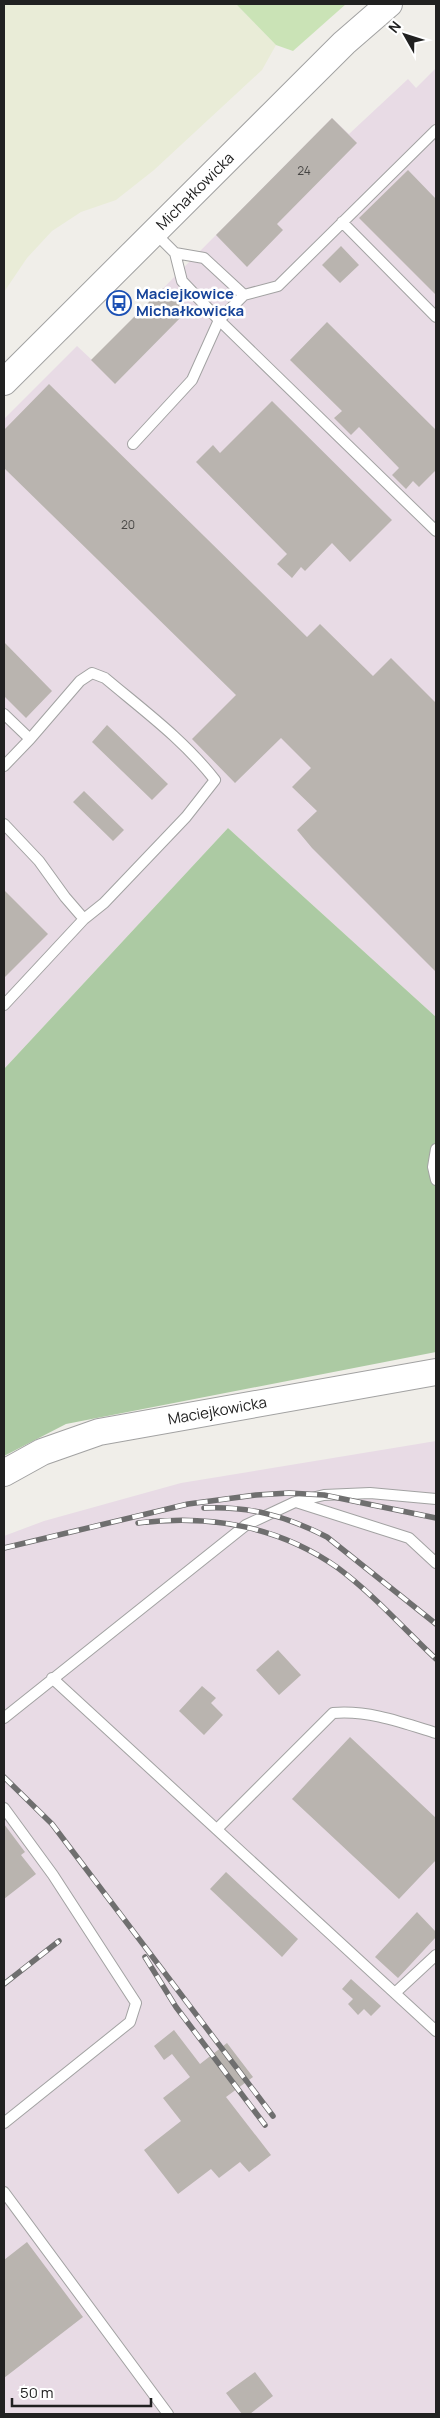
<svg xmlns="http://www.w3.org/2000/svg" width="440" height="2418" font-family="Manrope,sans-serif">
<rect width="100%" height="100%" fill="#f0eee9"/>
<path fill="#e8dbe5" d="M 436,68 L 436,1017 L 228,828 L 4,1069 L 4,419 L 77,346 L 92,360 L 332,118 L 349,134 L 408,79 L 416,88 Z
M 436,1441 L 436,2414 L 4,2414 L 4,1536 L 44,1521 L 181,1483 Z"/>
<path fill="#e9ecd7" d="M 4,4 L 236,4 L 276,45 L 262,70 L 154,170 L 116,200 L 81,212 L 52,231 L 27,258 L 4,292 Z"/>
<path fill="#cae3b6" d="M 236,4 L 346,4 L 293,51 L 276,45 Z"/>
<path fill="#accaa3" d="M 228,828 L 436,1017 L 436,1352 L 66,1424 L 4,1456 L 4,1069 Z"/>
<path fill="#b9b4af" d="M 332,118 L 357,143 L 277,224 L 283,230 L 247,267 L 216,235 Z
M 408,170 L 436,199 L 436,295 L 359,218 Z
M 341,246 L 359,265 L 340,283 L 322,265 Z
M 163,288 L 187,311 L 115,384 L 91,360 Z
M 327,322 L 436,430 L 436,470 L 419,487 L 413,481 L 406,489 L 392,475 L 399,468 L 359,427 L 351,435 L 334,418 L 342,411 L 290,360 Z
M 49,384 L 307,637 L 320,624 L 373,676 L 391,658 L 436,703 L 436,972 L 312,848 L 297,830 L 317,811 L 292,787 L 311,768 L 281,738 L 235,783 L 192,739 L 236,695 L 4,468 L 4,430 Z
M 272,401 L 392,520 L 350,562 L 332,543 L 305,571 L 301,567 L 292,578 L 277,564 L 287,554 L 196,462 L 213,445 L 220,453 Z
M 4,642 L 52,691 L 26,718 L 4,696 Z
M 107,725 L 168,784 L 152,800 L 92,742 Z
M 84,791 L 124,830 L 113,841 L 73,802 Z
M 4,890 L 48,934 L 4,978 Z
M 278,1650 L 301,1675 L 279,1695 L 256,1670 Z
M 202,1686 L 216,1698 L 211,1703 L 223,1715 L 204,1735 L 179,1711 Z
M 350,1737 L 436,1818 L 436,1860 L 399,1899 L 292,1799 Z
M 4,1824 L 25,1852 L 21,1855 L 36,1874 L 4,1899 Z
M 226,1872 L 298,1939 L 282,1957 L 210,1889 Z
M 417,1912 L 436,1932 L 436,1937 L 398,1978 L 375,1957 Z
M 351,1979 L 381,2006 L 371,2016 L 364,2009 L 358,2015 L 348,2004 L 353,1999 L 342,1989 Z
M 174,2030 L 200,2064 L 227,2043 L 253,2077 L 226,2097 L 271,2155 L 249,2172 L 240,2162 L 219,2178 L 211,2169 L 178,2194 L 144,2150 L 181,2121 L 163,2098 L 190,2077 L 172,2054 L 164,2060 L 154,2046 Z
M 27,2242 L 83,2317 L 4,2378 L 4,2260 Z
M 255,2372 L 273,2396 L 250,2414 L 242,2414 L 226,2393 Z"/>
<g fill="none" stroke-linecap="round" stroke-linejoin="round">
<defs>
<path id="service" d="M 342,222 L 436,317
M 155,233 L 175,253 L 182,281 L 219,320 L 436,531
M 175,253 L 204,258 L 244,295
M 133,444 L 192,380 L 219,320 L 244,295 L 278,286 L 436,130
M 4,714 L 30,739
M 4,766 L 30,739 L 80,681 L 92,673 L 105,678 C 143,710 184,740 215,780 L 186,817 L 104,903 L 84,919 L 4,1005
M 4,824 L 39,861 L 65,897 L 84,919
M 436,1149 L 433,1167 L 436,1180
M 296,1502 L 409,1538 L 436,1563
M 52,1678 L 436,2031
M 4,1718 L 246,1525 L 295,1502 L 324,1495 L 370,1493 L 436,1499
M 4,1808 L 53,1875 L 136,2003 L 130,2022 L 4,2123
M 217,1829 L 333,1713 C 369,1710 401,1722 436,1733
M 395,1993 L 436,1955
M 4,2192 L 168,2414"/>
<g id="tertiary">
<path id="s1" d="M 4,382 L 344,43 L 389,4"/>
<path id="s2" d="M 4,1473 L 42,1452 L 99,1432 L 436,1372"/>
</g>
</defs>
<use href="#service" stroke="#a2a2a2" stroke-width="12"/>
<use href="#tertiary" stroke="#a2a2a2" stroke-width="28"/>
<use href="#service" stroke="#fff" stroke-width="10"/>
<use href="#tertiary" stroke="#fff" stroke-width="26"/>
<defs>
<path id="rail" d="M 204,1508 C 250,1506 286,1516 327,1537 L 436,1624
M 138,1523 C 209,1514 279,1526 338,1568 C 373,1594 404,1629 436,1659
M 4,1548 L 188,1504 L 256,1495 L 289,1493 L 324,1495 L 436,1518
M 4,1777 L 52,1824 L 273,2116
M 145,1957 L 176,2007 L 265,2125
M 4,1984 L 59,1941"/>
</defs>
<use href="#rail" stroke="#6f6f6f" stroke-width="5.5"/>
<use href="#rail" stroke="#fff" stroke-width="4" stroke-dasharray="11" stroke-linecap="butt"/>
</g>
<defs>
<symbol id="bus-ring" viewBox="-11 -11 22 22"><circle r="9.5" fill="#fff" stroke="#1a4fb4" stroke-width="1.5"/><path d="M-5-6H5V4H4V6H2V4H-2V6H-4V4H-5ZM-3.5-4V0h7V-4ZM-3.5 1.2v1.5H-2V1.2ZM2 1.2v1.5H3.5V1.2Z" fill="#1a4fb4"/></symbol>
</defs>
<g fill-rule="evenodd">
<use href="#bus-ring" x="105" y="289" width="28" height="28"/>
</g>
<g text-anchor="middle" stroke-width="5" stroke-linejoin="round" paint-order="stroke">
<g font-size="12" fill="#474644">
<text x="304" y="175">24</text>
<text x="128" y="529">20</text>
</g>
<g font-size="15" fill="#212121" stroke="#fff">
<text dy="5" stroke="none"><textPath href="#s1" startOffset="270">Michałkowicka</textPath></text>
<text dy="5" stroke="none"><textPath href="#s2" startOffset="224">Maciejkowicka</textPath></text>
</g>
<g font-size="15" font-weight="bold" fill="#164399" stroke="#fff" text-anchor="start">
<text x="136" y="299">Maciejkowice<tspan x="136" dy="17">Michałkowicka</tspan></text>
</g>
</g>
<rect width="440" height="2418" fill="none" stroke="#212121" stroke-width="10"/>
<g transform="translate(405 35) rotate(309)" stroke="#ffffff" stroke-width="4" paint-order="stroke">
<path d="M0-4L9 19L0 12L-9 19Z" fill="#212121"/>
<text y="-8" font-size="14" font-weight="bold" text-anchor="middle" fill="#212121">N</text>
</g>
<path d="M12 2398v8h139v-8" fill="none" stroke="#212121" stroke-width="2.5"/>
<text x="20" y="2398" font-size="15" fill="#212121" stroke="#ffffff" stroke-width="4" paint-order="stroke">50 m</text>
</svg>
